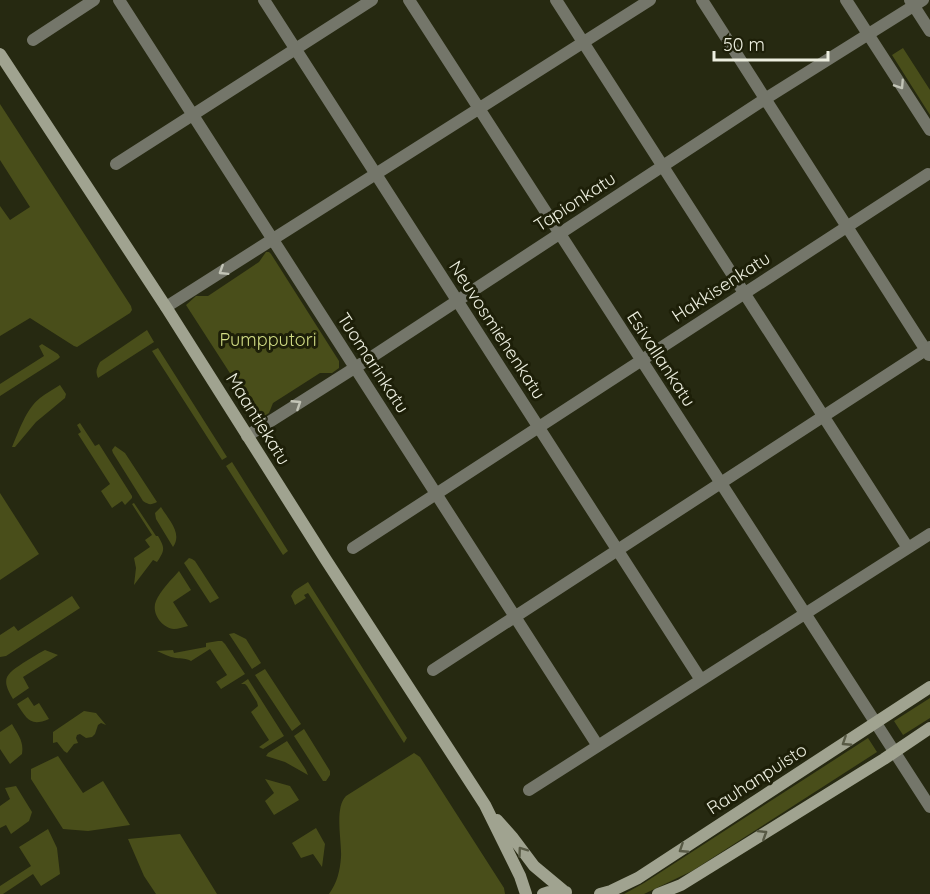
<svg xmlns="http://www.w3.org/2000/svg" width="930" height="894" font-family="Quicksand,sans-serif">
<rect width="100%" height="100%" fill="#262911"/>
<path fill="#494e1a" d="M 903,48 L 930,90 L 930,115 L 892,55 Z
M 0,104 L 131,306 L 132,310 L 130,313 L 77,347 L 74,346 L 30,318 L 0,336 L 0,206 L 10,220 L 30,207 L 0,160 Z
M 266,252 L 269,252 L 271,254 L 339,361 L 339,368 L 332,373 L 320,373 L 273,403 L 269,413 L 261,418 L 257,415 L 186,305 L 196,296 L 208,296 L 259,262 Z
M 147,330 L 154,342 L 98,378 C 95,371 97,368 100,362 Z
M 42,344 L 58,354 L 60,357 L 58,359 L 0,396 L 0,384 L 44,356 L 39,346 Z
M 158,348 L 227,457 L 222,460 L 152,351 Z
M 60,385 L 66,394 L 65,398 L 36,422 L 15,447 L 12,447 C 19,431 26,409 40,398 C 46,393 54,389 60,385 Z
M 80,423 L 95,446 L 99,444 L 132,496 L 132,498 L 125,505 L 122,501 L 112,508 L 101,491 L 110,484 L 78,434 L 81,432 L 77,425 Z
M 115,446 L 125,453 L 157,502 C 151,505 149,505 143,501 L 113,453 L 112,450 Z
M 232,462 L 288,551 L 283,555 L 226,466 Z
M 0,493 L 39,554 L 0,580 Z
M 134,503 L 156,536 L 158,536 C 165,548 165,550 157,562 L 153,560 L 134,585 L 136,568 L 134,558 L 150,547 L 145,540 L 152,535 L 132,504 Z
M 161,507 C 168,519 183,533 173,547 L 156,519 L 155,513 Z
M 189,558 L 192,559 L 195,561 L 219,598 L 210,603 L 184,563 Z
M 179,571 L 191,590 L 173,602 L 188,626 C 183,627 178,629 174,629 C 161,628 151,612 156,601 C 160,591 172,579 179,571 Z
M 308,582 L 407,738 L 404,743 L 308,593 L 304,595 L 306,598 L 295,605 L 291,596 L 294,591 Z
M 72,596 L 80,608 L 6,656 L 0,657 L 0,635 L 14,626 L 18,631 Z
M 234,633 L 246,639 L 261,663 L 252,669 L 229,634 Z
M 218,641 L 222,641 L 225,644 L 245,674 L 221,689 L 216,682 L 227,675 L 210,649 L 191,661 C 186,658 182,659 176,658 C 169,657 164,654 157,651 L 173,650 L 174,653 L 206,647 L 206,643 Z
M 45,650 L 58,655 L 23,677 L 29,688 L 13,699 C 1,679 5,675 23,663 C 31,658 37,654 45,650 Z
M 265,669 L 301,724 L 292,731 L 255,675 Z
M 248,679 L 284,736 L 263,749 L 259,747 L 269,740 L 251,712 L 258,706 L 257,702 L 247,686 L 245,684 L 241,684 Z
M 28,697 L 34,706 L 39,703 L 49,719 C 30,727 27,719 17,704 Z
M 930,698 L 930,718 L 903,735 L 894,721 Z
M 84,711 L 96,713 L 106,725 L 101,723 L 98,725 L 95,734 L 92,737 L 86,738 L 80,734 L 77,735 L 76,738 L 78,743 L 74,744 L 67,753 L 64,751 L 57,742 L 53,743 L 53,732 Z
M 12,724 C 18,735 24,741 22,754 L 10,764 L 0,749 L 0,732 Z
M 304,729 L 330,771 L 330,775 L 326,781 L 323,781 L 294,736 Z
M 868,738 L 877,752 L 692,871 L 644,894 L 624,894 L 644,883 Z
M 287,741 L 306,770 L 308,775 L 285,762 L 266,756 L 268,753 Z
M 414,753 L 420,757 L 504,888 L 505,894 L 329,894 C 337,883 340,871 341,857 C 342,841 334,808 346,796 Z
M 58,756 L 83,793 L 103,781 L 130,825 L 88,831 L 63,829 L 31,779 L 31,769 Z
M 265,779 L 290,786 L 299,800 L 274,815 L 265,801 L 274,793 Z
M 16,786 L 32,812 L 29,821 L 11,834 L 6,825 L 0,828 L 0,806 L 10,799 L 5,788 Z
M 316,828 L 325,844 L 322,867 L 313,854 L 301,858 L 292,843 Z
M 48,829 L 57,848 L 60,874 L 41,886 L 33,874 L 3,894 L 0,894 L 0,886 L 31,866 L 19,847 Z
M 180,834 L 217,894 L 156,894 L 144,876 L 128,839 Z"/>
<g fill="none" stroke-linecap="round" stroke-linejoin="round">
<path stroke="#74766a" stroke-width="12" d="M 119,0 L 598,746
M 264,0 L 701,680
M 409,0 L 930,807
M 556,0 L 908,548
M 702,0 L 929,355
M 846,0 L 930,130
M 910,0 L 930,31
M 33,40 L 94,0
M 116,164 L 372,0
M 166,307 L 650,0
M 247,436 L 364,362 L 765,99 L 923,0
M 353,548 L 928,174
M 433,670 L 930,347
M 529,790 L 930,534"/>
<path stroke="#a0a390" stroke-width="12" d="M 0,54 L 166,307 L 326,560 L 485,805 L 520,876 L 526,894
M 497,820 L 513,838 L 534,866 L 564,891
M 543,894 L 549,892 L 566,892
M 600,894 L 611,891 L 638,878 L 930,687
M 658,894 L 681,885 L 884,759 L 930,728"/>
</g>
<defs><path id="oneway-chevron" d="M-2-3.5L2.5 0L-2 3.5" fill="none" stroke-width="1.6" stroke-linecap="round" stroke-linejoin="round" transform="scale(1.5)"/></defs>
<g stroke="#c2c4b6">
<use href="#oneway-chevron" transform="translate(900 85) rotate(57)"/>
<use href="#oneway-chevron" transform="translate(223 271) rotate(148)"/>
<use href="#oneway-chevron" transform="translate(297 404) rotate(-33)"/>
</g>
<g stroke="#585a45">
<use href="#oneway-chevron" transform="translate(846 742) rotate(147)"/>
<use href="#oneway-chevron" transform="translate(763 834) rotate(-32)"/>
<use href="#oneway-chevron" transform="translate(683 849) rotate(147)"/>
<use href="#oneway-chevron" transform="translate(522 851) rotate(-126)"/>
</g>
<g text-anchor="middle" stroke-width="6" stroke-linejoin="round" paint-order="stroke">
<g font-size="18" fill="#eceedf" stroke="#1d1f08">
<text transform="translate(575 202) rotate(-33)" y="6">Tapionkatu</text>
<text transform="translate(721 287) rotate(-33)" y="6">Hakkisenkatu</text>
<text transform="translate(497 330) rotate(57)" y="6">Neuvosmiehenkatu</text>
<text transform="translate(661 359) rotate(57)" y="6">Esivallankatu</text>
<text transform="translate(373 363) rotate(57)" y="6">Tuomarinkatu</text>
<text transform="translate(258 419) rotate(58)" y="6">Maantiekatu</text>
<text transform="translate(757 779) rotate(-33)" y="6">Rauhanpuisto</text>
</g>
<g font-size="18" fill="#d2dd85" stroke="#1d1f08">
<text x="268" y="346">Pumpputori</text>
</g>
</g>
<path d="M714 51v9h114v-9" fill="none" stroke="#eceedf" stroke-width="3"/>
<text x="723" y="51" font-size="18" fill="#eceedf" stroke="#1d1f08" stroke-width="4.5" paint-order="stroke">50 m</text>
</svg>
